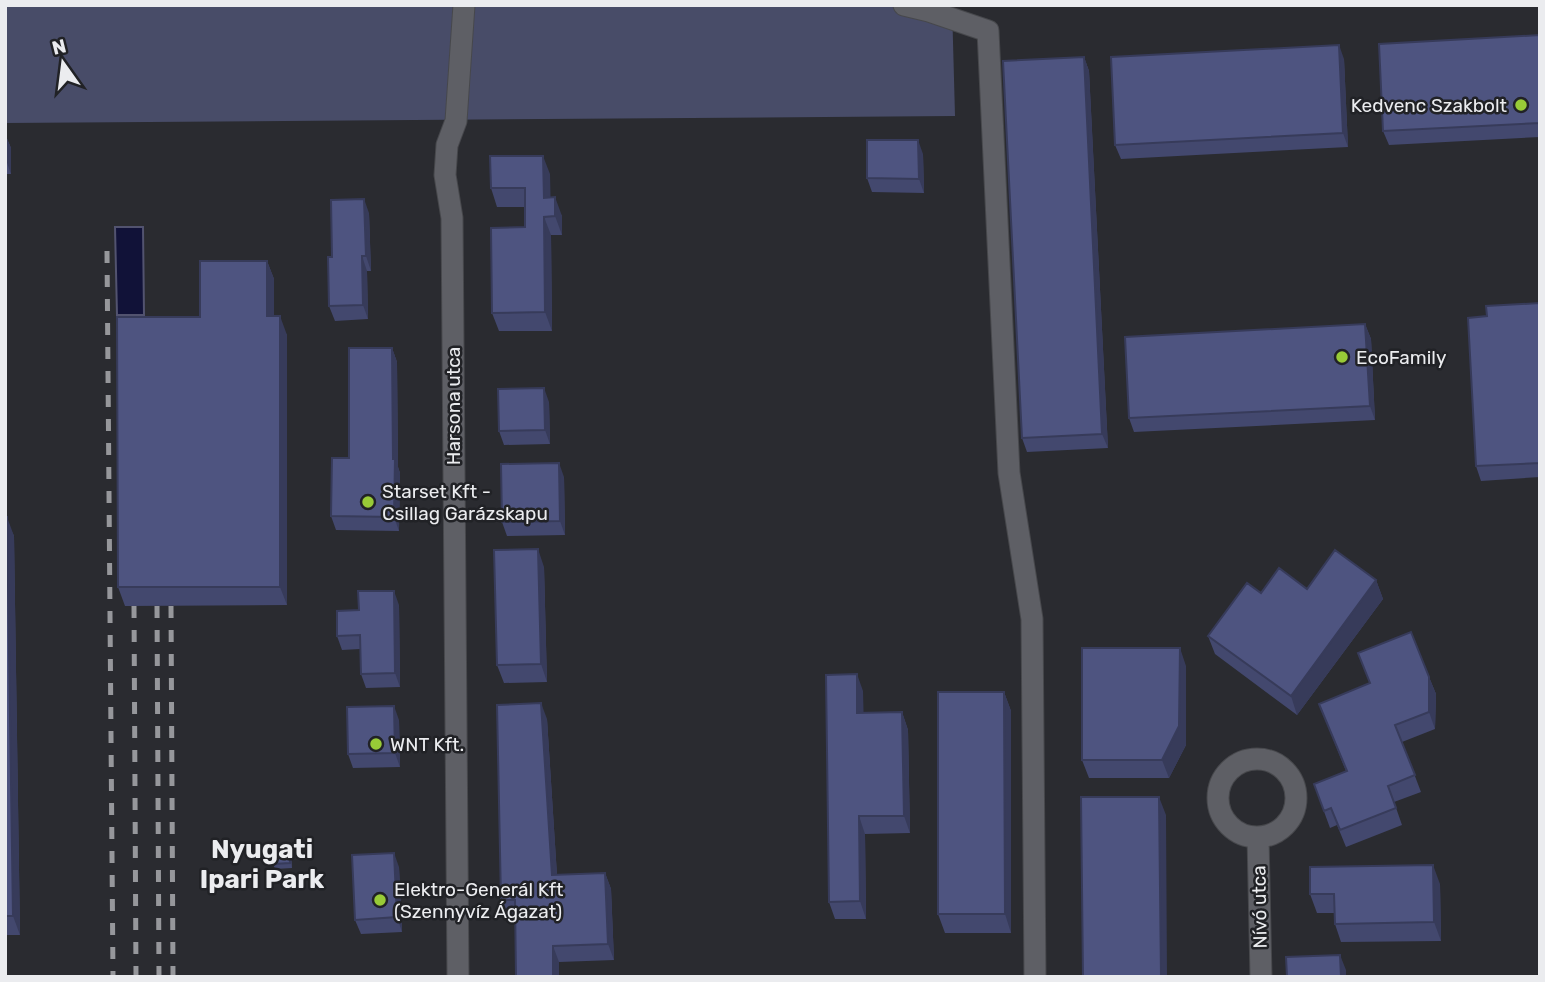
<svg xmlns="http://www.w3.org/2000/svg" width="1545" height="982" font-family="Rubik,sans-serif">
<rect width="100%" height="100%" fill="#2a2b30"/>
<path fill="#484c68" d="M 5,5 L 952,5 L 955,116 L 5,123 Z"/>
<path fill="#111238" stroke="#52536f" stroke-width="2" d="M 115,227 L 143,227 L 144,315 L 117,315 Z"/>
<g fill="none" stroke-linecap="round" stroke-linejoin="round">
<defs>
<path id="minor" d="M 904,5 L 929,11 L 988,31 L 1009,473 L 1032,619 L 1035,977
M1218 798a39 39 0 1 1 78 0a39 39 0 1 1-78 0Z
M 1258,837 L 1261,977
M 458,977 L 452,218 L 445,175 L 447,145 L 456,121 L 464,5"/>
</defs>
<use href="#minor" stroke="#47484c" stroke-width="23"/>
<use href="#minor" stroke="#5e5f65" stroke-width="21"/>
<path stroke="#96979b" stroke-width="5" stroke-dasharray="12 12" stroke-linecap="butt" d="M 107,251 L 113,977
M 134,606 L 136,977
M 157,606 L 159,977
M 171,606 L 173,977"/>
</g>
<path fill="#43486e" d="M 1540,35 L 1540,137 L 1389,145 L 1383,131 Z
M 1084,57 L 1089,71 L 1108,448 L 1027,452 L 1022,438 Z
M 1344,59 L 1348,147 L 1121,159 L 1115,145 Z
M 5,134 L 11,148 L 11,174 L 5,174 Z
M 923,154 L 924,193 L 872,192 L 867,178 Z
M 550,174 L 550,197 L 562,216 L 562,235 L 551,235 L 552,331 L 499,331 L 492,313 L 525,227 L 525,207 L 497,207 L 491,188 Z
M 369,213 L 371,271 L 367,271 L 368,319 L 335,321 L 329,306 L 332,257 Z
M 267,261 L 274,279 L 274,316 L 287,335 L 287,605 L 125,606 L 118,587 L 200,317 Z
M 1540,303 L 1540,477 L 1481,481 L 1476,466 L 1487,316 Z
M 1365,324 L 1371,339 L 1375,420 L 1134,432 L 1129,418 Z
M 392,348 L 397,362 L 398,467 L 400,473 L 399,531 L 336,530 L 331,516 L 349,458 Z
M 549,402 L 550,444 L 504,445 L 499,431 Z
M 564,477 L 565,535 L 507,536 L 502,522 Z
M 5,517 L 14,536 L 20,935 L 5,935 Z
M 544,567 L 547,682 L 504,683 L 497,665 Z
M 1376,580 L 1383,599 L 1297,715 L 1215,654 L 1208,636 L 1261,593 L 1307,589 Z
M 399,605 L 400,687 L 366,688 L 361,674 L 360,649 L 342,650 L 337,636 Z
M 1358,653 L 1429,677 L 1436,694 L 1435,729 L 1402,742 L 1421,792 L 1394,802 L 1402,825 L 1346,847 L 1337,825 L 1330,828 L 1314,784 L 1346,771 L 1319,704 L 1370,683 Z
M 1186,666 L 1186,745 L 1169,778 L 1089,778 L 1082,760 Z
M 863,691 L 863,713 L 902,712 L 908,730 L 910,833 L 865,834 L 866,919 L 835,919 L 829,902 Z
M 1004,692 L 1011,711 L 1011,933 L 945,933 L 938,914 Z
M 547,719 L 557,875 L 605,873 L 611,889 L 614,960 L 559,962 L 559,977 L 516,977 L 515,916 L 507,917 L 501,900 Z
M 399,720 L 400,767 L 353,768 L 348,754 Z
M 289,846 L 291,851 L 292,868 L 275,869 L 273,864 Z
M 399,867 L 402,932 L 361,934 L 355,920 Z
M 1440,884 L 1441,941 L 1341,942 L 1335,924 L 1334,913 L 1317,913 L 1310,894 Z"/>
<path fill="#373b5a" d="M 1339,45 L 1344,59 L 1348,147 L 1343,133 Z
M 1084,57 L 1089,71 L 1108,448 L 1102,434 Z
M 5,134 L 11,148 L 11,174 L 6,160 Z
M 918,140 L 923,154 L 924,193 L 919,179 Z
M 543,156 L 550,174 L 551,216 L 544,198 Z
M 555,197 L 562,216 L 562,235 L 555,216 Z
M 364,199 L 369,213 L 371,271 L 366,256 Z
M 544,217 L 551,235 L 552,331 L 545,312 Z
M 362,256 L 367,271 L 368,319 L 363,305 Z
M 267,261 L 274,279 L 274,335 L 267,316 Z
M 280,316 L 287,335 L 287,605 L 280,587 Z
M 1365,324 L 1371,339 L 1375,420 L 1370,406 Z
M 392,348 L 397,362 L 398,467 L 400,473 L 399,531 L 394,517 Z
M 544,388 L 549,402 L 550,444 L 545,430 Z
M 559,463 L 564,477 L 565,535 L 560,521 Z
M 7,517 L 14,536 L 20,935 L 13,916 Z
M 538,549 L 544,567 L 547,682 L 541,664 Z
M 1376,580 L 1383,599 L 1297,715 L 1291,696 Z
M 394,591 L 399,605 L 400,687 L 395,673 Z
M 1180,648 L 1186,666 L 1186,745 L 1169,778 L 1162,760 Z
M 857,674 L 863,691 L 864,730 L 857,713 Z
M 1429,677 L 1436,694 L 1435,729 L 1429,712 Z
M 1004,692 L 1011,711 L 1011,933 L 1005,914 Z
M 541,703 L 547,719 L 558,891 L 552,875 Z
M 394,706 L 399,720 L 400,767 L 395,753 Z
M 902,712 L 908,730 L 910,833 L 904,816 Z
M 1159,797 L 1166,815 L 1167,977 L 1161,977 Z
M 859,816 L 865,834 L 866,919 L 860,901 Z
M 394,853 L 399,867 L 402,932 L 397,917 Z
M 1433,865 L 1440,884 L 1441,941 L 1434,922 Z
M 605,873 L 611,889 L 614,960 L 608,944 Z
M 553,946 L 559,962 L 559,977 L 553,977 Z
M 1340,955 L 1346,970 L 1346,977 L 1341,977 Z"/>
<path fill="#4e5480" stroke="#373b5a" stroke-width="2" d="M 1540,35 L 1540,123 L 1383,131 L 1379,44 Z
M 1339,45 L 1343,133 L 1115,145 L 1111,57 Z
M 1084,57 L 1102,434 L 1022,438 L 1003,61 Z
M 867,140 L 918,140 L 919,179 L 867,178 Z
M 490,156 L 543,156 L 544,198 L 555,197 L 555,216 L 544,217 L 545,312 L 492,313 L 491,228 L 525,227 L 525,188 L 491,188 Z
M 364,199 L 366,256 L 362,256 L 363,305 L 329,306 L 328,257 L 332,257 L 331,200 Z
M 200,261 L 267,261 L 267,316 L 280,316 L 280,587 L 118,587 L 117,317 L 200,317 Z
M 1540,303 L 1540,463 L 1476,466 L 1468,318 L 1487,316 L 1486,306 Z
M 1365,324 L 1370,406 L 1129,418 L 1125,337 Z
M 349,348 L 392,348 L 393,459 L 395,459 L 394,517 L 331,516 L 332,458 L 349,458 Z
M 544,388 L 545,430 L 499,431 L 498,389 Z
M 559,463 L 560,521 L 502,522 L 501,464 Z
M 5,517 L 7,517 L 13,916 L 5,916 Z
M 538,549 L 541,664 L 497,665 L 494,550 Z
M 1335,550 L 1376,580 L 1291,696 L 1208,636 L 1247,583 L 1261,593 L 1279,568 L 1307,589 Z
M 358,591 L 394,591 L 395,673 L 361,674 L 360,635 L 337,636 L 337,611 L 359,610 Z
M 1411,632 L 1429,677 L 1429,712 L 1395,725 L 1415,775 L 1388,786 L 1396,808 L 1340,830 L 1331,808 L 1324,811 L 1314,784 L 1347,771 L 1319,704 L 1370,683 L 1358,653 Z
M 1082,648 L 1180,648 L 1179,726 L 1162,760 L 1082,760 Z
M 857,674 L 857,713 L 902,712 L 904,816 L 859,816 L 860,901 L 829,902 L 826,675 Z
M 938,692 L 1004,692 L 1005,914 L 938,914 Z
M 541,703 L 552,875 L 605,873 L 608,944 L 553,946 L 553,977 L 516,977 L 515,900 L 501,900 L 497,705 Z
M 394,706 L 395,753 L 348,754 L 347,707 Z
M 1081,797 L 1159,797 L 1161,977 L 1083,977 Z
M 289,846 L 290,863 L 273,864 L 272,847 Z
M 394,853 L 397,917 L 355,920 L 352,855 Z
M 1433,865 L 1434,922 L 1335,924 L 1334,894 L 1310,894 L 1310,867 Z
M 1340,955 L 1341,977 L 1287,977 L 1286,957 Z"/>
<g fill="#98cb37" stroke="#212226" stroke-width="2.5">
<circle cx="1521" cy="105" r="7"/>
<circle cx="1342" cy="357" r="7"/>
<circle cx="368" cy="502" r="7"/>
<circle cx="376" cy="744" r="7"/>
<circle cx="380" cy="900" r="7"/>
</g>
<g text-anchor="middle" stroke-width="5" stroke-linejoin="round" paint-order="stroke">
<g font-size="19" fill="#ebecef" stroke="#212226" text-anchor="start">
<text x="1507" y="112" text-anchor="end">Kedvenc Szakbolt</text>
<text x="1356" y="364">EcoFamily</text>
<text x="382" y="498">Starset Kft -<tspan x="382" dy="22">Csillag Garázskapu</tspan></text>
<text x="390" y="751">WNT Kft.</text>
<text x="394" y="896">Elektro-Generál Kft<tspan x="394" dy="22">(Szennyvíz Ágazat)</tspan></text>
</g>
<g font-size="19" fill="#ebecef" stroke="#212226">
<text transform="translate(453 406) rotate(-90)" y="7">Harsona utca</text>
<text transform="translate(1259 907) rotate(-91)" y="7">Nívó utca</text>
</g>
<g font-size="26" font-weight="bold" fill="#ebecef" stroke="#212226">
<text x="262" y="858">Nyugati<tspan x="262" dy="30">Ipari Park</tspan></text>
</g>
</g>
<rect width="1545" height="982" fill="none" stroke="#ebecef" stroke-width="14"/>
<g transform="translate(63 63) rotate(346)" stroke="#212226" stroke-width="5" paint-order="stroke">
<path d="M0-5L12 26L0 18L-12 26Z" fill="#ebecef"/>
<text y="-10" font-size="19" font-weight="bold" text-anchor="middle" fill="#ebecef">N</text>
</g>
</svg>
